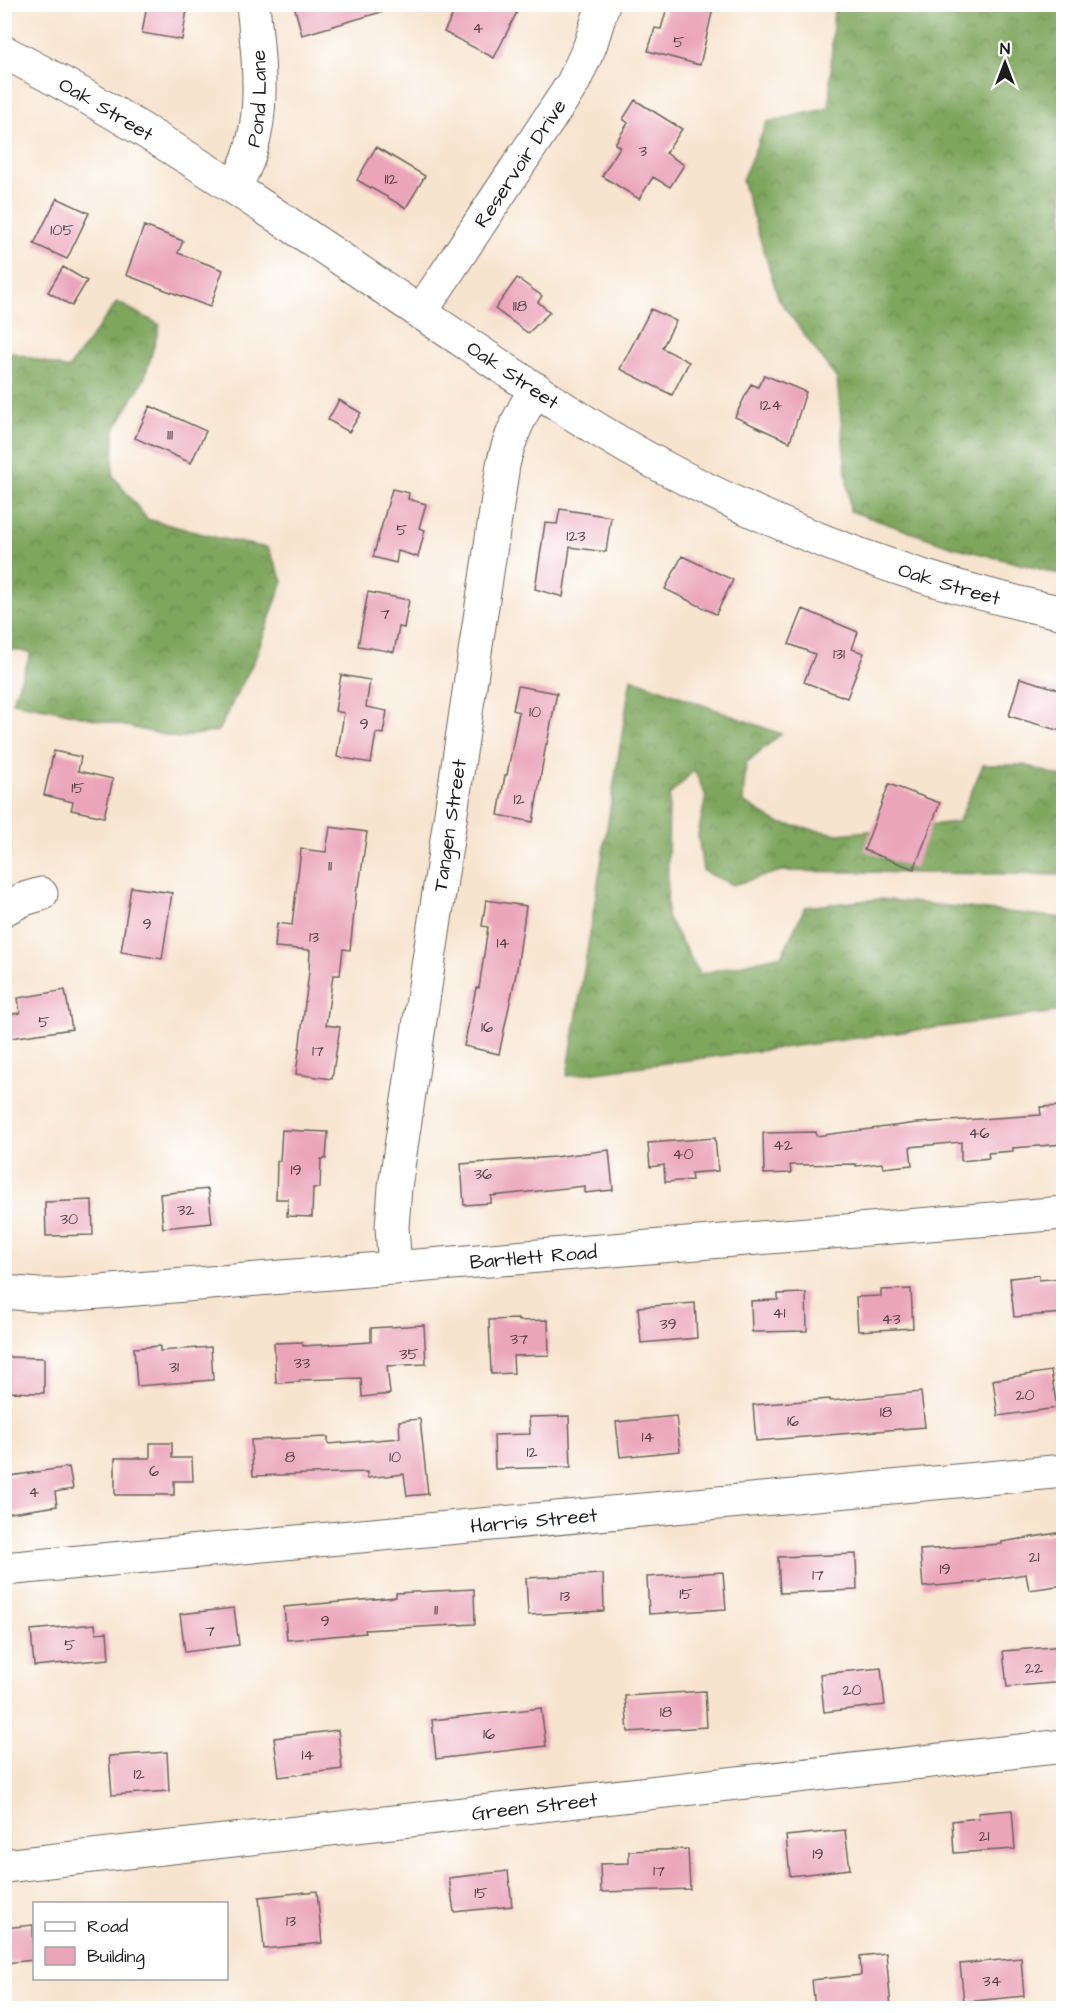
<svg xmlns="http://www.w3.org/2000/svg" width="1068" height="2013" font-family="'Architects Daughter',sans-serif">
<defs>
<pattern id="forest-crowns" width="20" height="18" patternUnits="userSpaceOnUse" patternTransform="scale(1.5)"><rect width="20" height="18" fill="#7ea65d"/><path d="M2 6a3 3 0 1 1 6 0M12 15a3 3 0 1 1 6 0" fill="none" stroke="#66864c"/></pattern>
</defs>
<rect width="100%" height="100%" fill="#fff"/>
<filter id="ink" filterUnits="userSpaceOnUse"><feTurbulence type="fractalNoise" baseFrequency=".0167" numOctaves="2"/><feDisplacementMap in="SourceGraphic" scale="12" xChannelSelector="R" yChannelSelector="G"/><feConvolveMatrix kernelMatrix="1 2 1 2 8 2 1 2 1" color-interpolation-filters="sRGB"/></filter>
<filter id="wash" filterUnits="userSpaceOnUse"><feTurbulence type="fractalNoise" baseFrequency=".008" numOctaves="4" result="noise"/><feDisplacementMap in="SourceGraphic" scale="24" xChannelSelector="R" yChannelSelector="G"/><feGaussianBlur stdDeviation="1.35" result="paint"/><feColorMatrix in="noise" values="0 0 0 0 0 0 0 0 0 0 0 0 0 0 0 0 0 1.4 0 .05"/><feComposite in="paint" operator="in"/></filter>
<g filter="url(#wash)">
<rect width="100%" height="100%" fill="#f7e4cf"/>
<path fill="url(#forest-crowns)" stroke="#4d613c" stroke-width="1.5" d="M 834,5 L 1063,5 L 1063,575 L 950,546 L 850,511 L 837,379 L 779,300 L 742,180 L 767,122 L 829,108 Z
M 117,302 L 160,325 L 145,377 L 114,431 L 113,476 L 147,519 L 218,538 L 268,548 L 283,581 L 255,659 L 218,731 L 178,738 L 55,710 L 12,702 L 31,653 L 5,648 L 5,350 L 68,369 Z
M 631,678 L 781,734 L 746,763 L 743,802 L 778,823 L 838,834 L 958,822 L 983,765 L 1024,765 L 1063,777 L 1063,875 L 781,871 L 733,885 L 703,871 L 698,835 L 706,796 L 694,770 L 669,796 L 667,917 L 700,974 L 782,955 L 805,907 L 880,899 L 1063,918 L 1063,1011 L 567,1076 Z"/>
<g id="blocks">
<path fill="#eba5bb" d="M 147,4 L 188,4 L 182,40 L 142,33 Z
M 311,4 L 384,4 L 385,11 L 302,35 L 295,9 Z
M 458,4 L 521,4 L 494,58 L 444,32 Z
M 668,4 L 714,4 L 700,65 L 648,51 L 655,28 L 661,29 Z
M 635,100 L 682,129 L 666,153 L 684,165 L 670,187 L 653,177 L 639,199 L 602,176 L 620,147 L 615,144 L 628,123 L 623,119 Z
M 376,147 L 425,176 L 406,208 L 357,180 Z
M 57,198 L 89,213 L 67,259 L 34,244 Z
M 144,226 L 183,241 L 178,253 L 223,270 L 210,307 L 126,275 Z
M 63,267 L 87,281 L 72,306 L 48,292 Z
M 517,278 L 542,296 L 538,302 L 550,312 L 528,333 L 495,309 Z
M 651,309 L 676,321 L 662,348 L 689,362 L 672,395 L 620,369 Z
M 764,375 L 806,392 L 790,442 L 735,417 L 751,384 L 758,387 Z
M 339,400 L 361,413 L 349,432 L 328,420 Z
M 150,406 L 206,431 L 191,463 L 135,438 Z
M 392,489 L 409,493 L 408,499 L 426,504 L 419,528 L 425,530 L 418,557 L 398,551 L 396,563 L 373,557 Z
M 560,509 L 611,517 L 606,552 L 570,547 L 563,597 L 535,589 L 545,523 L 557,524 Z
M 682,556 L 733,580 L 716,614 L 665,589 Z
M 368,592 L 409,600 L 404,628 L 399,627 L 394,652 L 358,646 Z
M 803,609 L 858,632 L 852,649 L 864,653 L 847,698 L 804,682 L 815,654 L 789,644 Z
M 341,675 L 370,680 L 366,707 L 387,711 L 383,734 L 376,733 L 371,763 L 337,757 L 344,713 L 335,711 Z
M 1020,678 L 1064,691 L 1064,732 L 1009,716 Z
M 518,686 L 557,693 L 547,744 L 546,744 L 533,822 L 498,815 L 505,775 L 507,775 L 519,712 L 513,710 Z
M 54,751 L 81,757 L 78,771 L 113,779 L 104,817 L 71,810 L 73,802 L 44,795 Z
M 889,784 L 940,803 L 914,869 L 864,850 Z
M 330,827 L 367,832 L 359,886 L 357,886 L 350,950 L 343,949 L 340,975 L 333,975 L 326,1025 L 340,1027 L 332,1079 L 296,1074 L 309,972 L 310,950 L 275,947 L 277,923 L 292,925 L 301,849 L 326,852 Z
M 131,887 L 172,893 L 162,959 L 121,952 Z
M 486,900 L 526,906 L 517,969 L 499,1054 L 464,1046 L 476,988 L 479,988 L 488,927 L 482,926 Z
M 65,990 L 72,1029 L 4,1039 L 4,1015 L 20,1013 L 18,998 Z
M 1064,1106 L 1064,1144 L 1013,1148 L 1013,1151 L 988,1153 L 989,1158 L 961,1161 L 961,1142 L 910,1147 L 912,1165 L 883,1168 L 882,1163 L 856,1166 L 856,1164 L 790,1165 L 791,1173 L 764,1174 L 763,1133 L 816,1132 L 816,1136 L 917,1123 L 1041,1115 L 1040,1107 Z
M 282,1130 L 328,1132 L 326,1159 L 321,1159 L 320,1188 L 313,1188 L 312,1217 L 287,1216 L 288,1199 L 276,1199 L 277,1161 L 280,1161 Z
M 715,1138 L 718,1171 L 691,1173 L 692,1180 L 665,1182 L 664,1165 L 650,1167 L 648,1143 Z
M 609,1150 L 613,1190 L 585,1193 L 585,1186 L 491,1196 L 491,1203 L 464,1205 L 461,1164 L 554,1157 Z
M 208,1189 L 212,1223 L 163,1228 L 160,1194 Z
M 92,1200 L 93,1235 L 46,1236 L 45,1202 Z
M 1039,1275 L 1039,1280 L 1064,1278 L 1064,1313 L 1014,1317 L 1010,1278 Z
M 911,1289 L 913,1328 L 858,1331 L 856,1297 L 881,1296 L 881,1290 Z
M 806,1293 L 807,1331 L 752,1332 L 751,1301 L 778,1300 L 778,1294 Z
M 695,1303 L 697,1338 L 641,1343 L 638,1307 Z
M 518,1319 L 518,1321 L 548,1320 L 549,1355 L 513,1356 L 514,1373 L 491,1374 L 489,1320 Z
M 424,1325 L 426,1364 L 387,1366 L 390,1394 L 362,1397 L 361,1378 L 300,1380 L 300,1382 L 276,1383 L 274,1343 L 302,1342 L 303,1346 L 371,1342 L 371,1328 Z
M 160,1346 L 160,1351 L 211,1347 L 213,1380 L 137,1386 L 134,1348 Z
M 4,1357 L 44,1358 L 44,1393 L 4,1392 Z
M 1051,1371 L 1057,1408 L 998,1416 L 993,1380 Z
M 921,1392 L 925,1427 L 756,1441 L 753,1405 L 830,1399 L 830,1401 Z
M 569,1416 L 571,1467 L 495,1469 L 494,1435 L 530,1434 L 529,1417 Z
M 676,1416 L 680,1451 L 620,1457 L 616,1422 Z
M 420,1419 L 428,1494 L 407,1496 L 404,1474 L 367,1478 L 367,1472 L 253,1476 L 251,1440 L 328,1437 L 328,1444 L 400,1438 L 399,1421 Z
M 150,1443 L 172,1443 L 172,1458 L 192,1458 L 193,1481 L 174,1481 L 174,1495 L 115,1495 L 115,1458 L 150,1458 Z
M 69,1467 L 73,1489 L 55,1492 L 57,1506 L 4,1514 L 4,1477 Z
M 1064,1532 L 1064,1585 L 1029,1590 L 1026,1574 L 981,1581 L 981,1582 L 923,1587 L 920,1550 L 1002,1544 L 1002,1542 Z
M 856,1554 L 857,1590 L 780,1593 L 778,1557 Z
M 723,1572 L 726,1609 L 649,1614 L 647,1577 Z
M 603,1574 L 604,1611 L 528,1615 L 526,1578 Z
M 474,1589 L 475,1624 L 365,1630 L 366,1633 L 287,1640 L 284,1607 L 396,1597 L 396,1593 Z
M 234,1608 L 239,1645 L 185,1652 L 180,1614 Z
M 95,1624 L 96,1633 L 107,1632 L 109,1659 L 34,1666 L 31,1630 Z
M 1064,1646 L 1064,1682 L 1007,1687 L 1003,1651 Z
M 881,1668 L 885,1705 L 824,1712 L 820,1674 Z
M 705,1691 L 707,1727 L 628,1732 L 625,1696 Z
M 541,1708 L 546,1746 L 436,1759 L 432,1720 Z
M 338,1730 L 342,1769 L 279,1777 L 274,1738 Z
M 167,1752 L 169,1791 L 112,1795 L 109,1756 Z
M 1012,1810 L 1015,1849 L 954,1853 L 952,1821 L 979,1818 L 978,1813 Z
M 845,1830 L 850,1869 L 790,1876 L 786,1836 Z
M 688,1849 L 690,1889 L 601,1892 L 600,1864 L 629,1863 L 629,1851 Z
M 508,1871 L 512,1906 L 454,1912 L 449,1878 Z
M 317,1891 L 322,1943 L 264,1949 L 259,1897 Z
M 33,1925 L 34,1960 L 4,1963 L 4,1928 Z
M 886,1953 L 891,2008 L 815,2008 L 812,1980 L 861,1975 L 860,1956 Z
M 1021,1958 L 1024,1996 L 964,2002 L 960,1964 Z"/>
</g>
</g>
<g filter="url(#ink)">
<use href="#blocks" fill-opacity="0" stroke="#69625b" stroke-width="1.5"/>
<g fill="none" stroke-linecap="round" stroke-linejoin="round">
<defs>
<g id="minor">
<path id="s1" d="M 4,52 C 166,135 314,242 466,343 C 526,383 586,425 650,460 C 779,530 920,583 1064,613"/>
<path id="s2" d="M 234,187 C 269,133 259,66 253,4"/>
<path id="s3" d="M 420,313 L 573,83 L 590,46 L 603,4"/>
<path d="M 4,909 L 24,899 L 41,894"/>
<path id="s4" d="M 395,1268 L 392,1227 L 395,1187 L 503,465 C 509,437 520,414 536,389"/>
<path id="s5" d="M 4,1292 L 38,1295 L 63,1295 L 1064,1213"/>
<path id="s6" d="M 4,1569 L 1064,1471"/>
<path id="s7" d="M 4,1866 L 1064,1746"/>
</g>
</defs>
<use href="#minor" stroke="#69625b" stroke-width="35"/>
<use href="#minor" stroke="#fff" stroke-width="33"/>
</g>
</g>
<g text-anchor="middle" stroke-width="4.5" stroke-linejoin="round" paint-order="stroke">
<g font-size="16" fill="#503e44">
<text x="478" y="33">4</text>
<text x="679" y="47">5</text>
<text x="643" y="156">3</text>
<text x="391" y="184">112</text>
<text x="62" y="235">105</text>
<text x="520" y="311">118</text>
<text x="771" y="410">124</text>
<text x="170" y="440">111</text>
<text x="402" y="535">5</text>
<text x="576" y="541">123</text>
<text x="385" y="619">7</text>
<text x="839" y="659">131</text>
<text x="535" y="717">10</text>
<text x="364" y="729">9</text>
<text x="78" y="793">15</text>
<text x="519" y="804">12</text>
<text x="330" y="871">11</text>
<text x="147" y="929">9</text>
<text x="314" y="942">13</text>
<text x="503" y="948">14</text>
<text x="44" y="1027">5</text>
<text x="487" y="1032">16</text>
<text x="318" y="1056">17</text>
<text x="979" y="1138">46</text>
<text x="783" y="1150">42</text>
<text x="683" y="1159">40</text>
<text x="296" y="1175">19</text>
<text x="483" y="1179">36</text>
<text x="186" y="1215">32</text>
<text x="69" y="1224">30</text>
<text x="779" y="1318">41</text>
<text x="891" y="1324">43</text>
<text x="668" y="1329">39</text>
<text x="519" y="1344">37</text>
<text x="409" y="1359">35</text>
<text x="302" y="1368">33</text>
<text x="174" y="1372">31</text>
<text x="1025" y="1400">20</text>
<text x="886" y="1417">18</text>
<text x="793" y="1426">16</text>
<text x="648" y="1442">14</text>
<text x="532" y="1457">12</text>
<text x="290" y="1462">8</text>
<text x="395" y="1462">10</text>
<text x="154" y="1476">6</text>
<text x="34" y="1497">4</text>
<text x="1034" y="1562">21</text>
<text x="945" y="1574">19</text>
<text x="818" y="1580">17</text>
<text x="686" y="1599">15</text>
<text x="565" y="1601">13</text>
<text x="436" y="1615">11</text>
<text x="325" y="1626">9</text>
<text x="210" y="1636">7</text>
<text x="70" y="1650">5</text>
<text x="1034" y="1673">22</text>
<text x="852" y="1695">20</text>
<text x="666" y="1717">18</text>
<text x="489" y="1739">16</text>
<text x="308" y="1760">14</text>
<text x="139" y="1779">12</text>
<text x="984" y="1841">21</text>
<text x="818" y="1859">19</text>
<text x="659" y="1876">17</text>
<text x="481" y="1898">15</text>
<text x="291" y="1926">13</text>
<text x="992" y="1986">34</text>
</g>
<g font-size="20" fill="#1c1c1c" stroke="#fff">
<text dy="7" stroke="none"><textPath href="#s2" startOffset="93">Pond Lane</textPath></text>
<text dy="7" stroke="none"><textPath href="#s1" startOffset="117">Oak Street</textPath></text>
<text dy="7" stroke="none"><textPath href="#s3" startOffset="180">Reservoir Drive</textPath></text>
<text dy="7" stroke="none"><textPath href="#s1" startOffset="603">Oak Street</textPath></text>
<text dy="7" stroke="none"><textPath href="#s1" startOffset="1089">Oak Street</textPath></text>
<text dy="7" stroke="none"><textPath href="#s4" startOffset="447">Tangen Street</textPath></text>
<text dy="7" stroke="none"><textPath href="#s5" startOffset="531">Bartlett Road</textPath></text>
<text dy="7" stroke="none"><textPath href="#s6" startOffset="532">Harris Street</textPath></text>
<text dy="7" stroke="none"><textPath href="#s7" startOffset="534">Green Street</textPath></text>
</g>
</g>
<rect width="1068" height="2013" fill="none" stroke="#fff" stroke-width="24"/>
<rect x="33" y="1902" width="195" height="78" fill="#ffffff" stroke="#a4a4a4" stroke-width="1.5"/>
<rect x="45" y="1922" width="30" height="9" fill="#ffffff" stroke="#a4a4a4" stroke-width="1.5"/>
<text x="87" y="1932" font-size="18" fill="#1c1c1c">Road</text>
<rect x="45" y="1947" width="30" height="18" fill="#eba5bb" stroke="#a4a4a4" stroke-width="1.5"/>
<text x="87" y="1962" font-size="18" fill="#1c1c1c">Building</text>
<g transform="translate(1005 63)" stroke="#ffffff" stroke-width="4.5" paint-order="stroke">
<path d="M0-4.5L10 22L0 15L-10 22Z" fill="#1c1c1c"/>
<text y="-9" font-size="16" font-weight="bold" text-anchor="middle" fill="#1c1c1c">N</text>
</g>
</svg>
